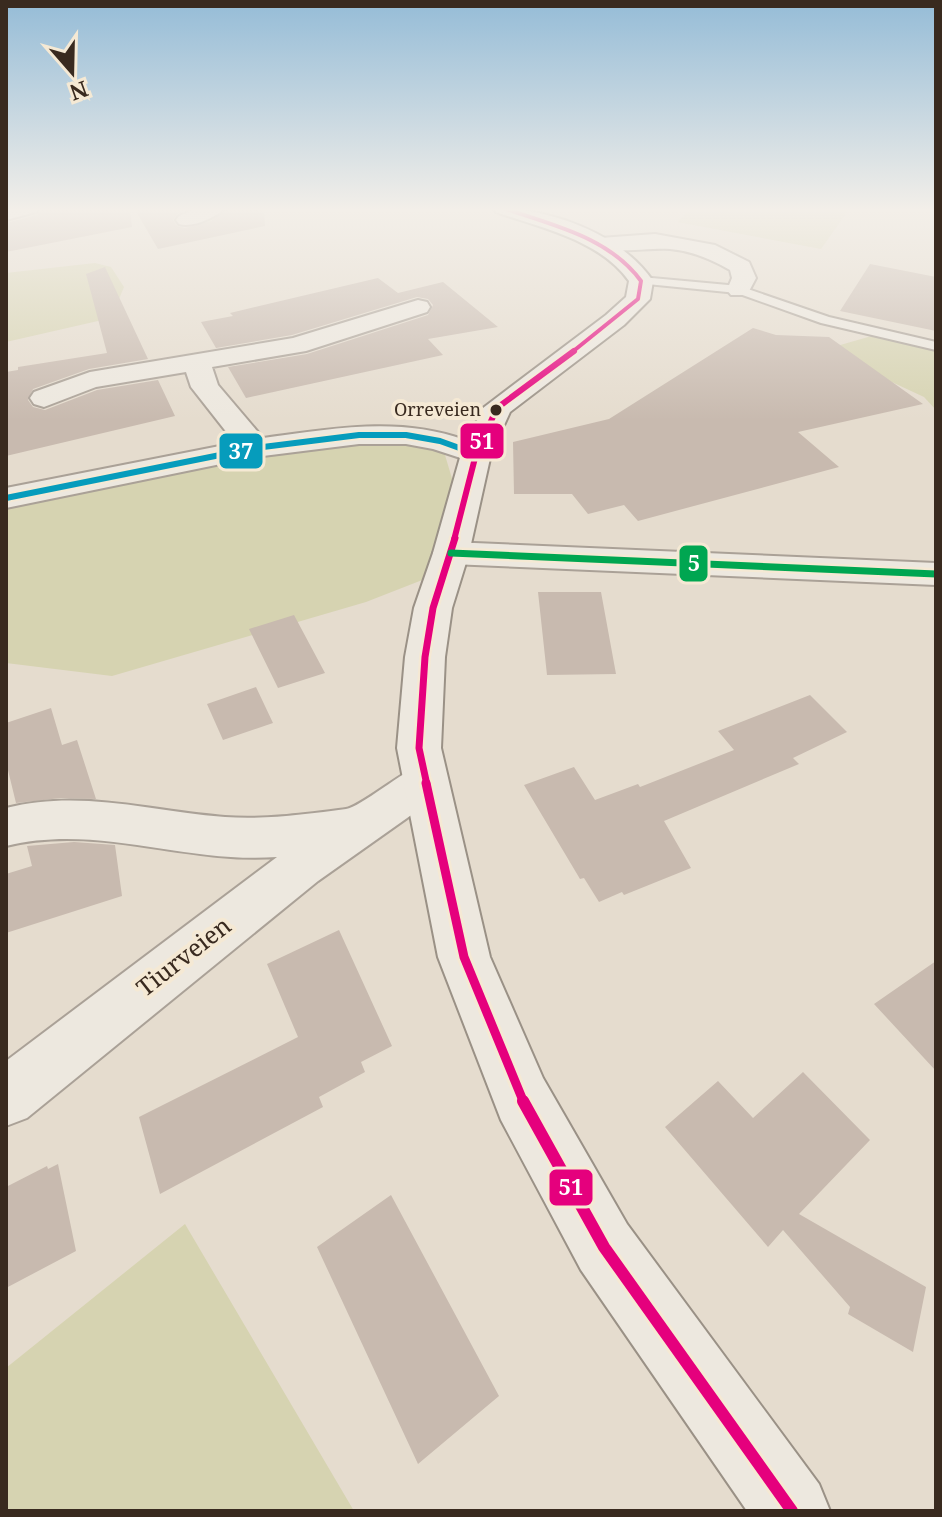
<svg xmlns="http://www.w3.org/2000/svg" width="942" height="1517" font-family="'Noto Serif',serif">
<rect width="100%" height="100%" fill="#e5dcce"/>
<path fill="#d6d3b1" d="M 692,208 L 850,208 L 821,249 L 677,222 Z
M 95,263 L 111,267 L 124,287 L 111,318 L 6,342 L 6,273 Z
M 875,335 L 936,349 L 936,410 L 924,397 L 823,350 Z
M 314,433 L 442,445 L 476,559 L 366,602 L 112,676 L 6,663 L 6,486 L 107,471 Z
M 185,1224 L 354,1511 L 6,1511 L 6,1368 Z"/>
<path fill="#c8baaf" d="M 42,208 L 130,208 L 132,227 L 6,252 L 6,223 L 37,215 Z
M 134,208 L 191,208 L 178,213 L 173,220 L 177,226 L 185,228 L 211,221 L 228,208 L 264,208 L 265,226 L 158,249 Z
M 870,264 L 936,277 L 936,331 L 840,311 Z
M 105,267 L 148,359 L 89,369 L 33,389 L 28,400 L 33,407 L 45,410 L 97,390 L 158,380 L 175,416 L 6,456 L 6,372 L 18,370 L 18,367 L 107,353 L 86,274 Z
M 378,278 L 398,293 L 443,282 L 498,327 L 428,339 L 443,355 L 246,398 L 228,367 L 307,354 L 428,315 L 433,305 L 428,299 L 417,297 L 292,335 L 216,348 L 201,322 L 233,316 L 230,313 Z
M 753,328 L 776,335 L 829,337 L 923,404 L 798,432 L 839,467 L 638,521 L 624,505 L 588,514 L 572,494 L 514,494 L 513,442 L 609,419 Z
M 538,592 L 601,592 L 616,674 L 547,675 Z
M 294,615 L 325,673 L 278,688 L 249,629 Z
M 256,687 L 273,723 L 223,740 L 207,704 Z
M 810,695 L 847,732 L 793,758 L 799,764 L 664,821 L 691,868 L 624,895 L 622,892 L 599,902 L 584,878 L 580,879 L 524,785 L 574,767 L 595,800 L 638,784 L 640,787 L 734,750 L 718,731 Z
M 51,708 L 62,745 L 77,740 L 96,799 L 61,798 L 16,803 L 6,762 L 6,723 Z
M 74,842 L 115,845 L 122,896 L 6,933 L 6,874 L 32,866 L 27,846 Z
M 339,930 L 392,1046 L 361,1062 L 365,1072 L 319,1097 L 323,1107 L 160,1194 L 139,1117 L 298,1037 L 267,964 Z
M 936,961 L 936,1071 L 874,1004 Z
M 803,1072 L 870,1140 L 799,1214 L 926,1287 L 913,1352 L 848,1314 L 850,1307 L 783,1230 L 768,1247 L 665,1127 L 718,1081 L 753,1118 Z
M 58,1164 L 76,1251 L 6,1288 L 6,1187 L 47,1166 L 48,1169 Z
M 391,1195 L 499,1396 L 418,1464 L 317,1247 Z"/>
<g fill="none" stroke-linecap="round" stroke-linejoin="round">
<defs>
<path id="lane" d="M 641,277 L 739,286 L 829,317 L 936,342 L 936,350 L 821,323 L 737,293 L 637,283 L 635,281 Z"/>
<path id="street" d="M 6,208 L 39,208 L 36,212 L 6,220 Z
M 198,208 L 225,208 C 215,218 193,228 179,224 L 176,220 L 179,216 Z
M 655,234 L 715,245 L 749,262 L 756,278 L 747,295 L 731,295 L 727,290 L 732,278 L 730,270 C 711,259 692,251 670,249 C 652,247 598,256 589,245 L 600,238 Z
M 418,300 L 427,302 L 430,307 L 427,312 L 306,351 L 212,367 L 218,385 L 263,438 C 331,429 399,416 465,440 C 475,443 485,445 491,454 L 487,461 L 476,463 L 433,449 L 406,444 L 359,444 L 255,457 L 6,508 L 6,488 L 235,443 L 191,387 L 186,372 L 96,387 L 44,407 L 34,404 L 30,398 L 34,392 L 90,372 L 293,338 Z
M 451,542 L 936,563 L 936,585 L 451,564 L 439,561 L 433,553 L 439,545 Z
M 425,763 L 441,768 L 447,781 L 441,794 L 318,881 L 27,1118 L 6,1126 L 6,1061 L 277,857 C 185,864 97,823 6,846 L 6,808 C 80,789 150,811 225,817 C 265,820 307,814 346,809 C 361,807 402,771 425,763 Z"/>
<path id="secondary" d="M 493,208 C 549,208 620,233 653,281 L 650,299 L 624,325 L 510,412 L 491,454 L 469,553 L 452,608 L 445,657 L 441,748 L 490,957 L 543,1078 L 627,1224 L 819,1484 L 830,1511 L 747,1511 L 581,1270 L 501,1120 L 438,957 L 397,748 L 405,657 L 414,608 L 433,553 L 461,454 L 483,408 L 606,315 L 626,297 L 629,281 C 600,240 541,228 496,212 Z"/>
</defs>
<use href="#lane" stroke="#aaa197" stroke-width="4"/>
<use href="#street" stroke="#aaa197" stroke-width="4"/>
<use href="#secondary" stroke="#9a9186" stroke-width="4"/>
<use href="#lane" fill="#ede8df" fill-rule="evenodd"/>
<use href="#street" fill="#ede8df" fill-rule="evenodd"/>
<use href="#secondary" fill="#ede8df" fill-rule="evenodd"/>
<defs>
<path id="bus-1-far4" d="M 503,208 C 552,225 609,237 641,281 L 638,299 L 571,353"/>
<path id="bus-1-far3" d="M 454,540 L 476,454 L 497,408 L 574,351"/>
<path id="bus-1-far2" d="M 427,785 L 419,748 L 425,657 L 433,608 L 455,538"/>
<path id="bus-1-far1" d="M 426,783 L 464,957 L 524,1103"/>
<path id="bus-1" d="M 523,1101 L 604,1247 L 792,1511"/>
<path id="bus-2" d="M 6,498 L 255,448 L 359,435 L 406,435 L 440,441 L 476,454"/>
<path id="bus-3" d="M 451,553 L 936,574"/>
</defs>
<use href="#bus-1-far4" stroke="#f5e9d4" stroke-width="7"/>
<use href="#bus-1-far3" stroke="#f5e9d4" stroke-width="10"/>
<use href="#bus-1-far2" stroke="#f5e9d4" stroke-width="12"/>
<use href="#bus-1-far1" stroke="#f5e9d4" stroke-width="15"/>
<use href="#bus-1" stroke="#f5e9d4" stroke-width="18"/>
<use href="#bus-2" stroke="#f5e9d4" stroke-width="10"/>
<use href="#bus-3" stroke="#f5e9d4" stroke-width="12"/>
<use href="#bus-1-far4" stroke="#e5007d" stroke-width="4"/>
<use href="#bus-1-far3" stroke="#e5007d" stroke-width="6"/>
<use href="#bus-1-far2" stroke="#e5007d" stroke-width="7"/>
<use href="#bus-1-far1" stroke="#e5007d" stroke-width="9"/>
<use href="#bus-1" stroke="#e5007d" stroke-width="12"/>
<use href="#bus-2" stroke="#069cbc" stroke-width="6"/>
<use href="#bus-3" stroke="#00a651" stroke-width="7"/>
</g>
<linearGradient id="sky" x2="0" y2="1"><stop stop-color="#95bcd7"/><stop offset="0.5" stop-color="#f3efe9"/><stop offset="1" stop-color="#f3efe9" stop-opacity="0"/></linearGradient>
<rect width="942" height="420" fill="url(#sky)"/>
<circle fill="#392a1f" stroke="#f5e9d4" stroke-width="3" cx="496" cy="410" r="7"/>
<g text-anchor="middle" stroke-width="8" stroke-linejoin="round" paint-order="stroke">
<g font-size="18" fill="#392a1f" stroke="#f5e9d4" text-anchor="end">
<text x="481" y="416">Orreveien</text>
</g>
<g font-size="24" fill="#392a1f" stroke="#f5e9d4">
<text transform="translate(184 957) rotate(-38)" y="8">Tiurveien</text>
</g>
</g>
<g stroke="#f5e9d4" stroke-width="3">
<rect x="459" y="422" width="46" height="38" rx="8" fill="#e5007d"/>
<rect x="218" y="432" width="46" height="38" rx="8" fill="#069cbc"/>
<rect x="678" y="544" width="31" height="39" rx="8" fill="#00a651"/>
<rect x="548" y="1168" width="46" height="39" rx="8" fill="#e5007d"/>
</g>
<g font-size="22" text-anchor="middle" font-weight="bold" fill="#fff">
<text x="482" y="449">51</text>
<text x="241" y="459">37</text>
<text x="694" y="571">5</text>
<text x="571" y="1195">51</text>
</g>
<rect width="942" height="1517" fill="none" stroke="#392a1f" stroke-width="16"/>
<g transform="translate(72 72) rotate(160)" stroke="#f5e9d4" stroke-width="6" paint-order="stroke">
<path d="M0-6L14 30L0 20L-14 30Z" fill="#392a1f"/>
<text y="-12" font-size="22" font-weight="bold" text-anchor="middle" fill="#392a1f">N</text>
</g>
</svg>
